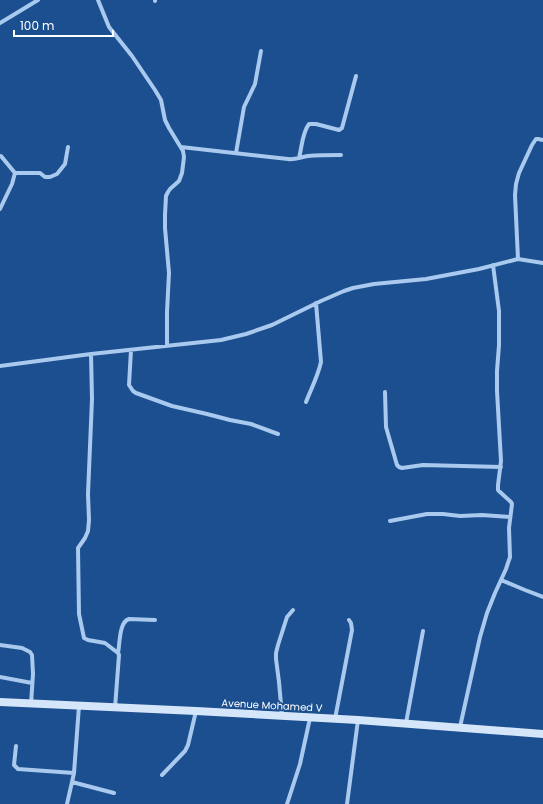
<svg xmlns="http://www.w3.org/2000/svg" width="543" height="804" font-family="Poppins,sans-serif">
<rect width="100%" height="100%" fill="#1b4f8f"/>
<g fill="none" stroke-linecap="round" stroke-linejoin="round">
<path stroke="#a9c9ee" stroke-width="4" d="M 98,0 L 109,27 L 132,56 L 155,90 L 161,100 L 165,120 L 169,128 L 183,151 L 184,157 L 182,173 L 179,181 L 170,189 L 168,192 L 166,196 L 165,215 L 165,228 L 169,273 L 167,312 L 167,346
M 155,0 L 155,1
M 0,23 L 38,0
M 181,147 L 288,159 C 295,160 301,157 308,156 C 319,155 330,155 341,155
M 236,153 L 244,107 L 255,84 L 261,51
M 299,158 C 302,147 302,133 309,124 L 316,124 L 339,130 L 342,128 L 356,76
M 15,173 L 40,173 L 45,177 L 50,177 L 57,174 L 65,164 L 68,147
M 0,209 L 12,184 L 15,173 L 1,156
M 518,259 L 515,195 L 516,184 L 519,173 L 532,145 L 536,139 L 538,139 L 543,140
M 131,350 L 129,385 L 133,391 L 136,393 L 172,406 L 207,414 L 230,420 L 251,424 L 278,434
M 91,354 L 92,399 L 88,494 L 89,520 L 88,531 L 85,538 L 78,548 L 79,614 L 84,638 L 88,640 L 105,643 L 118,653 L 119,655 L 115,708
M 0,366 L 91,354 L 221,340 L 246,334 L 272,325 L 321,301 L 344,291 L 353,288 L 374,284 L 426,279 L 479,269 L 518,259 L 543,263
M 385,392 L 386,427 L 388,434 L 397,465 L 399,467 L 402,468 L 423,465 L 501,467
M 306,402 C 311,389 318,376 321,362 L 316,303
M 390,521 L 427,514 L 443,514 L 460,516 L 482,515 L 510,517
M 501,580 L 525,590 L 543,597
M 0,645 L 22,648 L 30,652 L 32,655 L 33,674 L 31,704
M 118,653 C 120,643 119,622 129,619 L 155,620
M 0,677 L 32,683
M 282,716 L 279,682 L 276,659 L 276,653 L 278,645 L 287,617 L 293,610
M 335,719 L 352,630 L 351,623 L 349,620
M 406,723 L 423,631
M 460,727 L 480,637 L 487,613 L 495,593 L 506,569 L 510,557 L 509,528 L 512,504 L 511,502 L 500,492 L 498,490 L 498,485 L 501,461 L 497,391 L 497,371 L 499,345 L 499,311 L 493,265
M 16,746 L 14,765 L 18,769 L 74,773
M 162,775 L 185,751 L 188,745 L 196,711
M 72,782 L 114,793
M 67,804 L 72,782 L 74,773 L 79,706
M 287,804 L 300,764 L 310,718
M 347,804 L 358,720"/>
<path stroke="#d6e6fa" stroke-width="8" d="M 0,702 L 196,711 L 358,720 L 543,734"/>
</g>
<g text-anchor="middle" stroke-width="3.5" stroke-linejoin="round" paint-order="stroke">
<g font-size="10" fill="#fff" stroke="#1b4f8f">
<text transform="translate(272 705) rotate(3)" y="4">Avenue Mohamed V</text>
</g>
</g>
<path d="M14 30v6h99v-6" fill="none" stroke="#ffffff" stroke-width="2"/>
<text x="20" y="30" font-size="12" fill="#ffffff" stroke="#1b4f8f" stroke-width="3" paint-order="stroke">100 m</text>
</svg>
